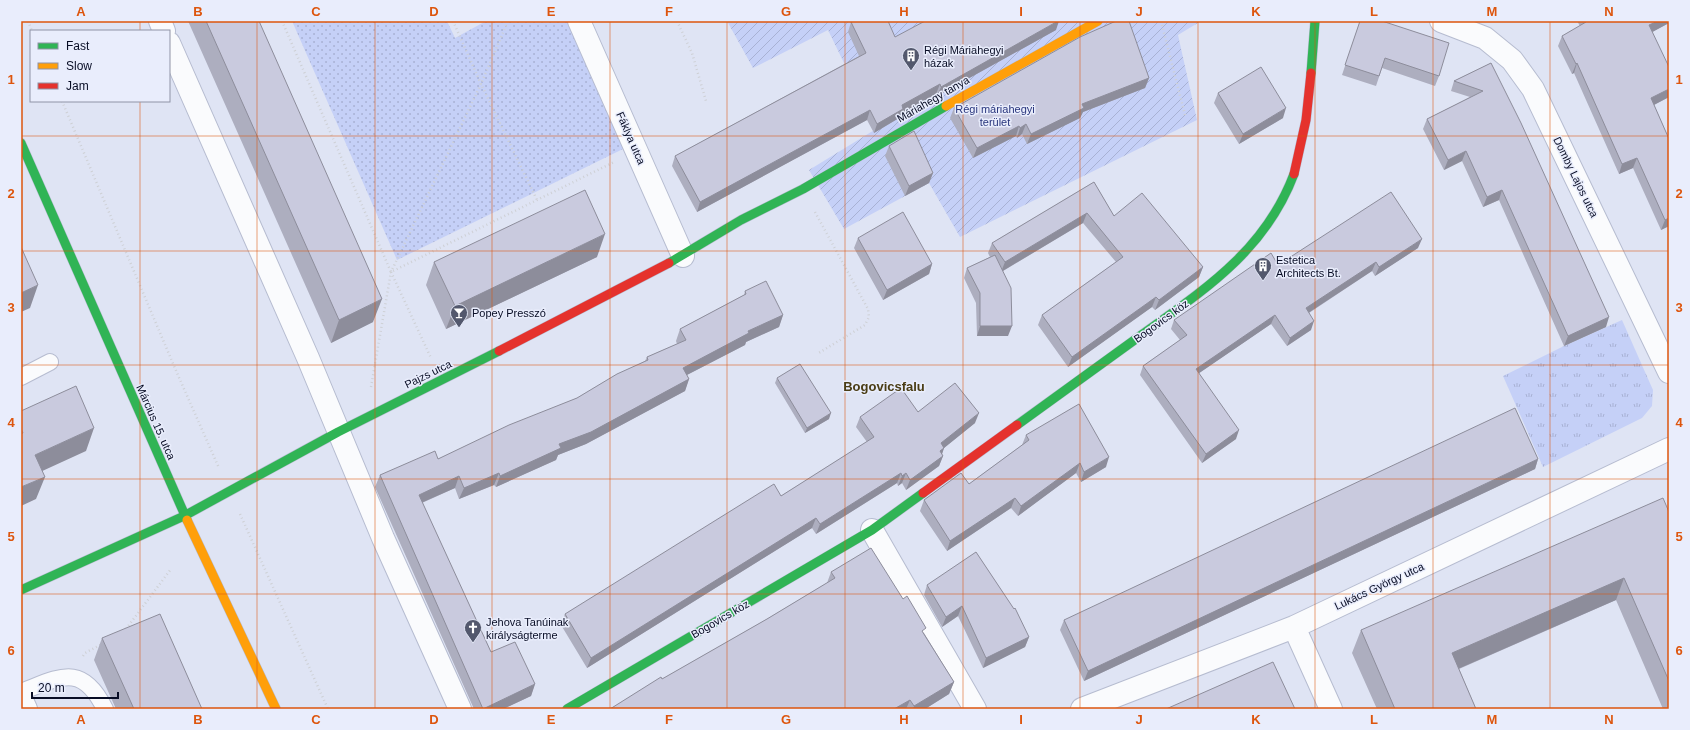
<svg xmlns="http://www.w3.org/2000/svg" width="1690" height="730" font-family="Arial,sans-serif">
<defs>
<pattern id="grass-tufts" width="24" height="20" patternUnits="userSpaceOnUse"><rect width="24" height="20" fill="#c5d0f7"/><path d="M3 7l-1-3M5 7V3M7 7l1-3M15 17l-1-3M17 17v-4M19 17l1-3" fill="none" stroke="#a8b1d4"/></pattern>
<pattern id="park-dots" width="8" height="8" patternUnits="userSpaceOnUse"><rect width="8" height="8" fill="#c5d0f7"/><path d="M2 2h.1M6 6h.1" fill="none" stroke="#a8b1d4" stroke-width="1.8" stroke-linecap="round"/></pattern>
<pattern id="garden-furrows" width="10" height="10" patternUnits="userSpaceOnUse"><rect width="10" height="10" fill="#c5d0f7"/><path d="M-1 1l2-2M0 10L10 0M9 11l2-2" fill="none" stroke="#a8b1d4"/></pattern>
</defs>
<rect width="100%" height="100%" fill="#dfe4f4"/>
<path fill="url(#grass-tufts)" d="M 1622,320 L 1653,390 L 1652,406 L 1642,418 L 1543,467 L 1503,376 L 1564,346 Z"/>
<path fill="url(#park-dots)" d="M 292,21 L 447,21 L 455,38 L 486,21 L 568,21 L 625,148 L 397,260 Z"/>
<path fill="url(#garden-furrows)" d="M 727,21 L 1201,21 L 1178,35 L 1197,120 L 960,237 L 929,183 L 844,229 L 809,170 L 876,129 L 828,30 L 753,68 Z"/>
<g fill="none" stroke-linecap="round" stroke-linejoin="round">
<defs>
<path id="lane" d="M 21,377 L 50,362
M 21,692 C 60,677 82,662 105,709"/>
<path id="street" d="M 160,21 L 164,31
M 579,21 L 683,256
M 1441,21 L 1485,38 L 1512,60 L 1533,89 L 1669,372
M 169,43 L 308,358 L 383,538 L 460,709
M 872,530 L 975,709
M 1294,627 L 1331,709
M 21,698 L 26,709
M 1082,709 L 1294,627 L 1669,449"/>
<path id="fast" d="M 1311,73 L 1315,21
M 21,143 L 187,520
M 669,263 L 741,220 L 803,189 L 946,106
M 1017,425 C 1058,395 1099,366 1140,336 C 1204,290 1265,251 1294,174
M 21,590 L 184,516 L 338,432 L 499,351
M 567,709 L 872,530 L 923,493"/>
<path id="slow" d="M 946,106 L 1098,21
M 187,520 L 276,709"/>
<path id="jam" d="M 1294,174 L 1306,120 L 1311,73
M 499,351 L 669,263
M 923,493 L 1017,425"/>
</defs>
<use href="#lane" stroke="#b6bcd0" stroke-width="18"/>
<use href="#street" stroke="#b6bcd0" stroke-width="24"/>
<use href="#fast" stroke="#b6bcd0" stroke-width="10"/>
<use href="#slow" stroke="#b6bcd0" stroke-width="10"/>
<use href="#jam" stroke="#b6bcd0" stroke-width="10"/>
<path stroke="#ced0d5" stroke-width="2.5" stroke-dasharray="1 3" stroke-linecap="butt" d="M 28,21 L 32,31
M 282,21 L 391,272 L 614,162
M 453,21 L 481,84 L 537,200
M 677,21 L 692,53 L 706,101
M 1161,21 L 1185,115
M 62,101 L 177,373 L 219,468
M 815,212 L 868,309 L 869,317 L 865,325 L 817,354
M 391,272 L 431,358
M 371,387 L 391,272 L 481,84 L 508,21
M 240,514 L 328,709
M 126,629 L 171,569
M 83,656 L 85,653 L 102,644"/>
<use href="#lane" stroke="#fafbfd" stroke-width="16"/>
<use href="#street" stroke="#fafbfd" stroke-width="22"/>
<use href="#fast" stroke="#30b455" stroke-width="9"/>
<use href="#slow" stroke="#ff9f0a" stroke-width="9"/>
<use href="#jam" stroke="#e5322d" stroke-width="9"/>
</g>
<path fill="#adaebf" d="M 188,21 L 259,21 L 373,322 L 331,343 Z
M 1360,21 L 1439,76 L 1435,86 L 1382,68 L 1376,86 L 1342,75 Z
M 1577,21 L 1669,21 L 1669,23 L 1652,32 L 1669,97 L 1654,105 L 1669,139 L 1669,226 L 1661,230 L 1633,168 L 1619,174 L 1574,73 L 1572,74 L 1558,46 L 1562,36 L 1580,26 Z
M 851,22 L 895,37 L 1056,30 L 937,96 L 936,94 L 901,114 L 899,118 L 874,133 L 867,120 L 697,212 L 672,166 L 675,156 L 859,56 L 848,32 Z
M 1491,63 L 1606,327 L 1564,346 L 1499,200 L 1483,207 L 1462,161 L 1444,170 L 1423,129 L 1427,119 L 1470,97 L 1451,91 L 1454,81 Z
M 1149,78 L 1145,88 L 1083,112 L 1080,118 L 1027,144 L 1022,134 L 1017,138 L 1016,136 L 973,158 L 950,118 L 954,108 Z
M 1218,93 L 1283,118 L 1239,144 L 1214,103 Z
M 889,146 L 933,173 L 929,183 L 905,196 L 885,156 Z
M 1094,182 L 1114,216 L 1203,267 L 1199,277 L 1155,310 L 1152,307 L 1068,367 L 1038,325 L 1042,315 L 1116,262 L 1083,223 L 1003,271 L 1008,336 L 977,336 L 976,303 L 964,278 L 967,268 L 990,257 L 988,253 L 992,243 Z
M 858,238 L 932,264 L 929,274 L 883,300 L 854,248 Z
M 1418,248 L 1375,276 L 1372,271 L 1309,313 L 1311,330 L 1287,346 L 1271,324 L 1199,373 L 1236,439 L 1202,463 L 1140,375 L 1143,366 L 1180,340 L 1171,329 L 1174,320 L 1278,265 Z
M 597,257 L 446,329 L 426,285 L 434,262 Z
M 745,291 L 783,315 L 779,327 L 746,342 L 745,345 L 687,375 L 689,379 L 685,391 L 586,444 L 558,455 L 556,460 L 496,487 L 494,485 L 459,499 L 455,488 L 422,503 L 491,652 L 535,684 L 531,696 L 503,709 L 474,709 L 375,487 L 380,475 L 438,459 L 577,398 L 645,361 L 647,357 L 677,344 L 676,341 L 680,329 L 744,295 Z
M 777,378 L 829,419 L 805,433 L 775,383 Z
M 918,412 L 975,423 L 944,448 L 942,454 L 943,456 L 939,466 L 906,490 L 902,483 L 898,486 L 897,483 L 816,534 L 812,528 L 587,668 L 561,625 L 565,614 L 781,496 L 867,442 L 856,427 L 860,417 Z
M 1026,435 L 1106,467 L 1081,482 L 1076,473 L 1018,516 L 1011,508 L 947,551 L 920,511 L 924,500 L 969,484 L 1022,445 Z
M 1538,459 L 1535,469 L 1084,681 L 1060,630 L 1064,620 Z
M 1669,512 L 1669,709 L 1663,709 L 1616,600 L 1459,669 L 1476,709 L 1377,709 L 1352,653 L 1361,630 Z
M 831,572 L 924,633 L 954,682 L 949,694 L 925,709 L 610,709 L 767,619 L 827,583 Z
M 927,585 L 1029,637 L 1025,647 L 983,668 L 958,616 L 942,627 L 924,595 Z
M 102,638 L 202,709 L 116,709 L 94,660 Z"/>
<path fill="#8d8d9b" d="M 1058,21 L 1059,21 L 1056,30 L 937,96 L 941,87 Z
M 1658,21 L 1669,21 L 1669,23 L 1645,36 L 1649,25 Z
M 1577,63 L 1574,73 L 1572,74 L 1576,64 Z
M 1149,78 L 1145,88 L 1083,112 L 1080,118 L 1027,144 L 1031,134 L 1082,104 Z
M 940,84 L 936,94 L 901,114 L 899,118 L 874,133 L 877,124 L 902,105 Z
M 1669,89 L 1669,97 L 1648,108 L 1651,98 Z
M 1286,108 L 1283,118 L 1239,144 L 1243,134 Z
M 870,110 L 867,120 L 697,212 L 700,202 Z
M 1026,124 L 1022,134 L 1017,138 L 1020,128 Z
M 1019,126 L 1016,136 L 973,158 L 977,148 Z
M 1466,151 L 1462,161 L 1444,170 L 1448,160 Z
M 1637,158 L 1633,168 L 1619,174 L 1622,164 Z
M 933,173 L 929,183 L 905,196 L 909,186 Z
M 1502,190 L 1499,200 L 1483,207 L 1487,197 Z
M 1087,213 L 1083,223 L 1001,272 L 1005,262 Z
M 1669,218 L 1669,226 L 1661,230 L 1665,220 Z
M 605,234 L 597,257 L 446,329 L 455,306 Z
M 1422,239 L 1418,248 L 1375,276 L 1379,267 Z
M 1376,262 L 1372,271 L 1302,317 L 1306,308 Z
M 932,264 L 929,274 L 883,300 L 887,290 Z
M 1203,267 L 1199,277 L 1155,310 L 1159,300 Z
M 38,285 L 30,308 L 21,312 L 21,293 Z
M 1156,297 L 1152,307 L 1068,367 L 1072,357 Z
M 382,299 L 373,322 L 331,343 L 339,320 Z
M 783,315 L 779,327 L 746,342 L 745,345 L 679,379 L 683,368 L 748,331 Z
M 1275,315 L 1271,324 L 1192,378 L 1196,369 Z
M 1609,317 L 1606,327 L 1564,346 L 1568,336 Z
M 1314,321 L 1311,330 L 1287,346 L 1290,338 Z
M 980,326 L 1012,326 L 1008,336 L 977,336 Z
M 689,379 L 685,391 L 586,444 L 558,455 L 556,460 L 496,487 L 500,476 L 559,444 Z
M 831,413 L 829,419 L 805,433 L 807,428 Z
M 979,413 L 975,423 L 944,448 L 941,457 L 943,456 L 939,466 L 906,490 L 910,480 L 941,443 Z
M 94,428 L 86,451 L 27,478 L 35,455 Z
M 1239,430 L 1236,439 L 1202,463 L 1206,454 Z
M 1109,457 L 1106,467 L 1081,482 L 1084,472 Z
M 1538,459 L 1535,469 L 1084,681 L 1088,671 Z
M 1080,463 L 1076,473 L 1018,516 L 1021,506 Z
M 499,473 L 494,485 L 459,499 L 464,488 Z
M 901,473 L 897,483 L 816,534 L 820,524 Z
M 906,473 L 902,483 L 898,486 L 902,476 Z
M 459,476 L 455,488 L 414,506 L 419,495 Z
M 45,477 L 36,499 L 21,506 L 21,487 Z
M 1015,498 L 1011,508 L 947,551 L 950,541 Z
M 816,518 L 812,528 L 587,668 L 591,658 Z
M 1624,578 L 1616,600 L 1444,675 L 1452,653 Z
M 962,606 L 958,616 L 942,627 L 946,617 Z
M 1029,637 L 1025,647 L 983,668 L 986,658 Z
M 954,682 L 949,694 L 925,709 L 913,709 L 914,706 Z
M 535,684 L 531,696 L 503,709 L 483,709 Z
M 910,700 L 906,709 L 894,709 Z"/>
<path fill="#c9cade" stroke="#8d8d9b" d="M 206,21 L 259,21 L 382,299 L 339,320 Z
M 855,21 L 888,21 L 895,37 L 925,21 L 1058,21 L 941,87 L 940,84 L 902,105 L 903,109 L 877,124 L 870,110 L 700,202 L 675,156 L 866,53 L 851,22 Z
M 1116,21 L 1129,21 L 1149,78 L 1082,104 L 1084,108 L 1031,134 L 1026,124 L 1020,128 L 1019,126 L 977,148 L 954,108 L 1080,37 Z
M 1360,21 L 1382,21 L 1449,43 L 1439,76 L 1385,58 L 1379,76 L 1345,65 Z
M 1586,21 L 1658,21 L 1649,25 L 1669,67 L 1669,89 L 1651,98 L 1669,139 L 1669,218 L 1665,220 L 1637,158 L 1622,164 L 1577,63 L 1576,64 L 1562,36 L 1586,22 Z
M 1491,63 L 1521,123 L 1609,317 L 1568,336 L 1502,190 L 1487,197 L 1466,151 L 1448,160 L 1427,119 L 1483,91 L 1454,81 Z
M 1261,67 L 1286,108 L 1243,134 L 1218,93 Z
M 914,131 L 933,173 L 909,186 L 889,146 Z
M 1094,182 L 1114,216 L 1142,193 L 1203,267 L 1159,300 L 1156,297 L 1072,357 L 1042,315 L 1123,257 L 1087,213 L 1005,262 L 992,243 Z
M 585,190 L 605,234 L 455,306 L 434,262 Z
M 1391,192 L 1422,239 L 1379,267 L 1376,262 L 1306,308 L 1314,321 L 1290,338 L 1275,315 L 1196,369 L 1239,430 L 1206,454 L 1143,366 L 1187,335 L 1174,320 L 1271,253 L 1278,265 Z
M 903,212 L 932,264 L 887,290 L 858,238 Z
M 21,247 L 38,285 L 21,293 Z
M 995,255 L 1011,288 L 1012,326 L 980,326 L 980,293 L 967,268 Z
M 766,281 L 783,315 L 748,331 L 749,333 L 683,368 L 689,379 L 591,432 L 559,444 L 561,448 L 500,476 L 499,473 L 464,488 L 459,476 L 419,495 L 491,652 L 515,642 L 535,684 L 483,709 L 380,475 L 435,451 L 438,459 L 509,425 L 577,398 L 617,374 L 648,360 L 647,357 L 686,340 L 680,329 L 746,294 L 745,291 Z
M 800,364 L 831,413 L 807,428 L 777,378 Z
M 955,383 L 979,413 L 941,443 L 944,448 L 940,451 L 943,456 L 910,480 L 906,473 L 902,476 L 901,473 L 820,524 L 816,518 L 591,658 L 565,614 L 774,484 L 781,496 L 874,437 L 860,417 L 901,388 L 918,412 Z
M 76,386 L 94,428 L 35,455 L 45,477 L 21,487 L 21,434 L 23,433 L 21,429 L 21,411 Z
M 1079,404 L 1109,457 L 1084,472 L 1080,463 L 1021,506 L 1015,498 L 950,541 L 924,500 L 961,473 L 969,484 L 1029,440 L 1026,435 Z
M 1515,408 L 1538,459 L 1088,671 L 1064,620 Z
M 1663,498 L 1669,512 L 1669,681 L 1624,578 L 1452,653 L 1476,709 L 1395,709 L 1361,630 Z
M 871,548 L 903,599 L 907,596 L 926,628 L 922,631 L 954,682 L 914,706 L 910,700 L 894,709 L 610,709 L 661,677 L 662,679 L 767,619 L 835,578 L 831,572 Z
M 976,552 L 1014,609 L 1015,608 L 1029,637 L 986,658 L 962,606 L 946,617 L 927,585 Z
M 160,614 L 202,709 L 134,709 L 102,638 Z
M 1273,662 L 1295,709 L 1166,709 Z"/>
<path fill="none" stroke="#dd550d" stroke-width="1" stroke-opacity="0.55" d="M 140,21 L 140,31M 257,21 L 257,709M 375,21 L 375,709M 492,21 L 492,709M 610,21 L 610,709M 727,21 L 727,709M 845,21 L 845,709M 963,21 L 963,709M 1080,21 L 1080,709M 1198,21 L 1198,709M 1315,21 L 1315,709M 1433,21 L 1433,709M 1550,21 L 1550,709M 140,101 L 140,709M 21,136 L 1669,136M 21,251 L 1669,251M 21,365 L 1669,365M 21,479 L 1669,479M 21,594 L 1669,594"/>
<defs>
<symbol id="building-pin" viewBox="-11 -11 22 30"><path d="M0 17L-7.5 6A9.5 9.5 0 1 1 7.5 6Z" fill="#53586d" stroke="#e9edfc"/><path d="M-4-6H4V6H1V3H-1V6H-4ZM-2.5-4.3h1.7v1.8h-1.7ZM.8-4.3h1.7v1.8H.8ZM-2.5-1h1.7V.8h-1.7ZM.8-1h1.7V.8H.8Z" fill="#fff"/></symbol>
<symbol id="bar-pin" viewBox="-11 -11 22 30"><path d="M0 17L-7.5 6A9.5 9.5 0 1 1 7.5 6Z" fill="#53586d" stroke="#e9edfc"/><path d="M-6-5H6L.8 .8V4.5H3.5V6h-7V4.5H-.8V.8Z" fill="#fff"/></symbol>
<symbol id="church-pin" viewBox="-11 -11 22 30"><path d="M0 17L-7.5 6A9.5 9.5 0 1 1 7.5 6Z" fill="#53586d" stroke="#e9edfc"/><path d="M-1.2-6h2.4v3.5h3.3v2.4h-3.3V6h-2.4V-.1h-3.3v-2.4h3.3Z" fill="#fff"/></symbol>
</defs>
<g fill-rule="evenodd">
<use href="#building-pin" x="901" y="46" width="20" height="27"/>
<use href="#building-pin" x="1253" y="256" width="20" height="27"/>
<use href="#bar-pin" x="449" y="303" width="20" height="27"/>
<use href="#church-pin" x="463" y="618" width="20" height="27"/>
</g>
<g text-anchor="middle" stroke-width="3" stroke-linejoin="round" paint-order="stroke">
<g font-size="11" fill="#080d25" stroke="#e9edfc" text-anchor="start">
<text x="924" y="54">Régi Máriahegyi<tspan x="924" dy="13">házak</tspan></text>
<text x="1276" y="264">Estetica<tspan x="1276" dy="13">Architects Bt.</tspan></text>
<text x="472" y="317">Popey Presszó</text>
<text x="486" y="626">Jehova Tanúinak<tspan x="486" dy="13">királyságterme</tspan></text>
</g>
<g font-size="11" fill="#080d25" stroke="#e9edfc">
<text transform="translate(933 99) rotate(-30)" y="4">Máriahegy tanya</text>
<text transform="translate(631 138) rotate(66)" y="4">Fáklya utca</text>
<text transform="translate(1576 177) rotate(64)" y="4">Domby Lajos utca</text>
<text transform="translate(1161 321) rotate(-36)" y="4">Bogovics köz</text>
<text transform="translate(428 374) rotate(-26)" y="4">Pajzs utca</text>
<text transform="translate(156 422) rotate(66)" y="4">Március 15. utca</text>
<text transform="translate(1379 586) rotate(-25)" y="4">Lukács György utca</text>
<text transform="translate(720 619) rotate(-30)" y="4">Bogovics köz</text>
</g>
<g font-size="11" fill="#28357c" stroke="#e9edfc">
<text x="995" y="113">Régi máriahegyi<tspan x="995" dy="13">terület</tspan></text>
</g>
<g font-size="13" font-weight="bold" fill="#4a3d15" stroke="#e9edfc">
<text x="884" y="391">Bogovicsfalu</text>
</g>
</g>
<rect width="1690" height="730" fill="none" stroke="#e9edfc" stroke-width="44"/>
<rect x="30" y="30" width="140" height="72" fill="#e9edfc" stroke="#8f93a6"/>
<rect x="38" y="43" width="20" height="6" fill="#30b455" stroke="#8f93a6"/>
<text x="66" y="50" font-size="12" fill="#080d25">Fast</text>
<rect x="38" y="63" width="20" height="6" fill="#ff9f0a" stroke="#8f93a6"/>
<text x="66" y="70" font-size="12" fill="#080d25">Slow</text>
<rect x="38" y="83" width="20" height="6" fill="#e5322d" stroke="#8f93a6"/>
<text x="66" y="90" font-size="12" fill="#080d25">Jam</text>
<path d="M32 692v6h86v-6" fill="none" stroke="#080d25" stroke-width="2"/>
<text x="38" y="692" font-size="12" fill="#080d25" stroke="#e9edfc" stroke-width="3" paint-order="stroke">20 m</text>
<rect x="22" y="22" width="1646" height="686" fill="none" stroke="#dd550d" stroke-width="1.5"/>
<g font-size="13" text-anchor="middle" font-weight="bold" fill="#dd550d">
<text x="81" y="16">A</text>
<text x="198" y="16">B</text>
<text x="316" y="16">C</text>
<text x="434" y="16">D</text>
<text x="551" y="16">E</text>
<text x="669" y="16">F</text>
<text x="786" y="16">G</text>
<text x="904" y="16">H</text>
<text x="1021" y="16">I</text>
<text x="1139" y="16">J</text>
<text x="1256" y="16">K</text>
<text x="1374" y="16">L</text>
<text x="1492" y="16">M</text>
<text x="1609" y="16">N</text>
<text x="11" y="84">1</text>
<text x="1679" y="84">1</text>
<text x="11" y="198">2</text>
<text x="1679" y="198">2</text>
<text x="11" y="312">3</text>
<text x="1679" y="312">3</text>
<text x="11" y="427">4</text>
<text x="1679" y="427">4</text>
<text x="11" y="541">5</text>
<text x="1679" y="541">5</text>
<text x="11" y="655">6</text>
<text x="1679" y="655">6</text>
<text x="81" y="724">A</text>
<text x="198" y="724">B</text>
<text x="316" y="724">C</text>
<text x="434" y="724">D</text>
<text x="551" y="724">E</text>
<text x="669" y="724">F</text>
<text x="786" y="724">G</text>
<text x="904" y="724">H</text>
<text x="1021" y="724">I</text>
<text x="1139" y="724">J</text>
<text x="1256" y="724">K</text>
<text x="1374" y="724">L</text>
<text x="1492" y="724">M</text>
<text x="1609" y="724">N</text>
</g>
</svg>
